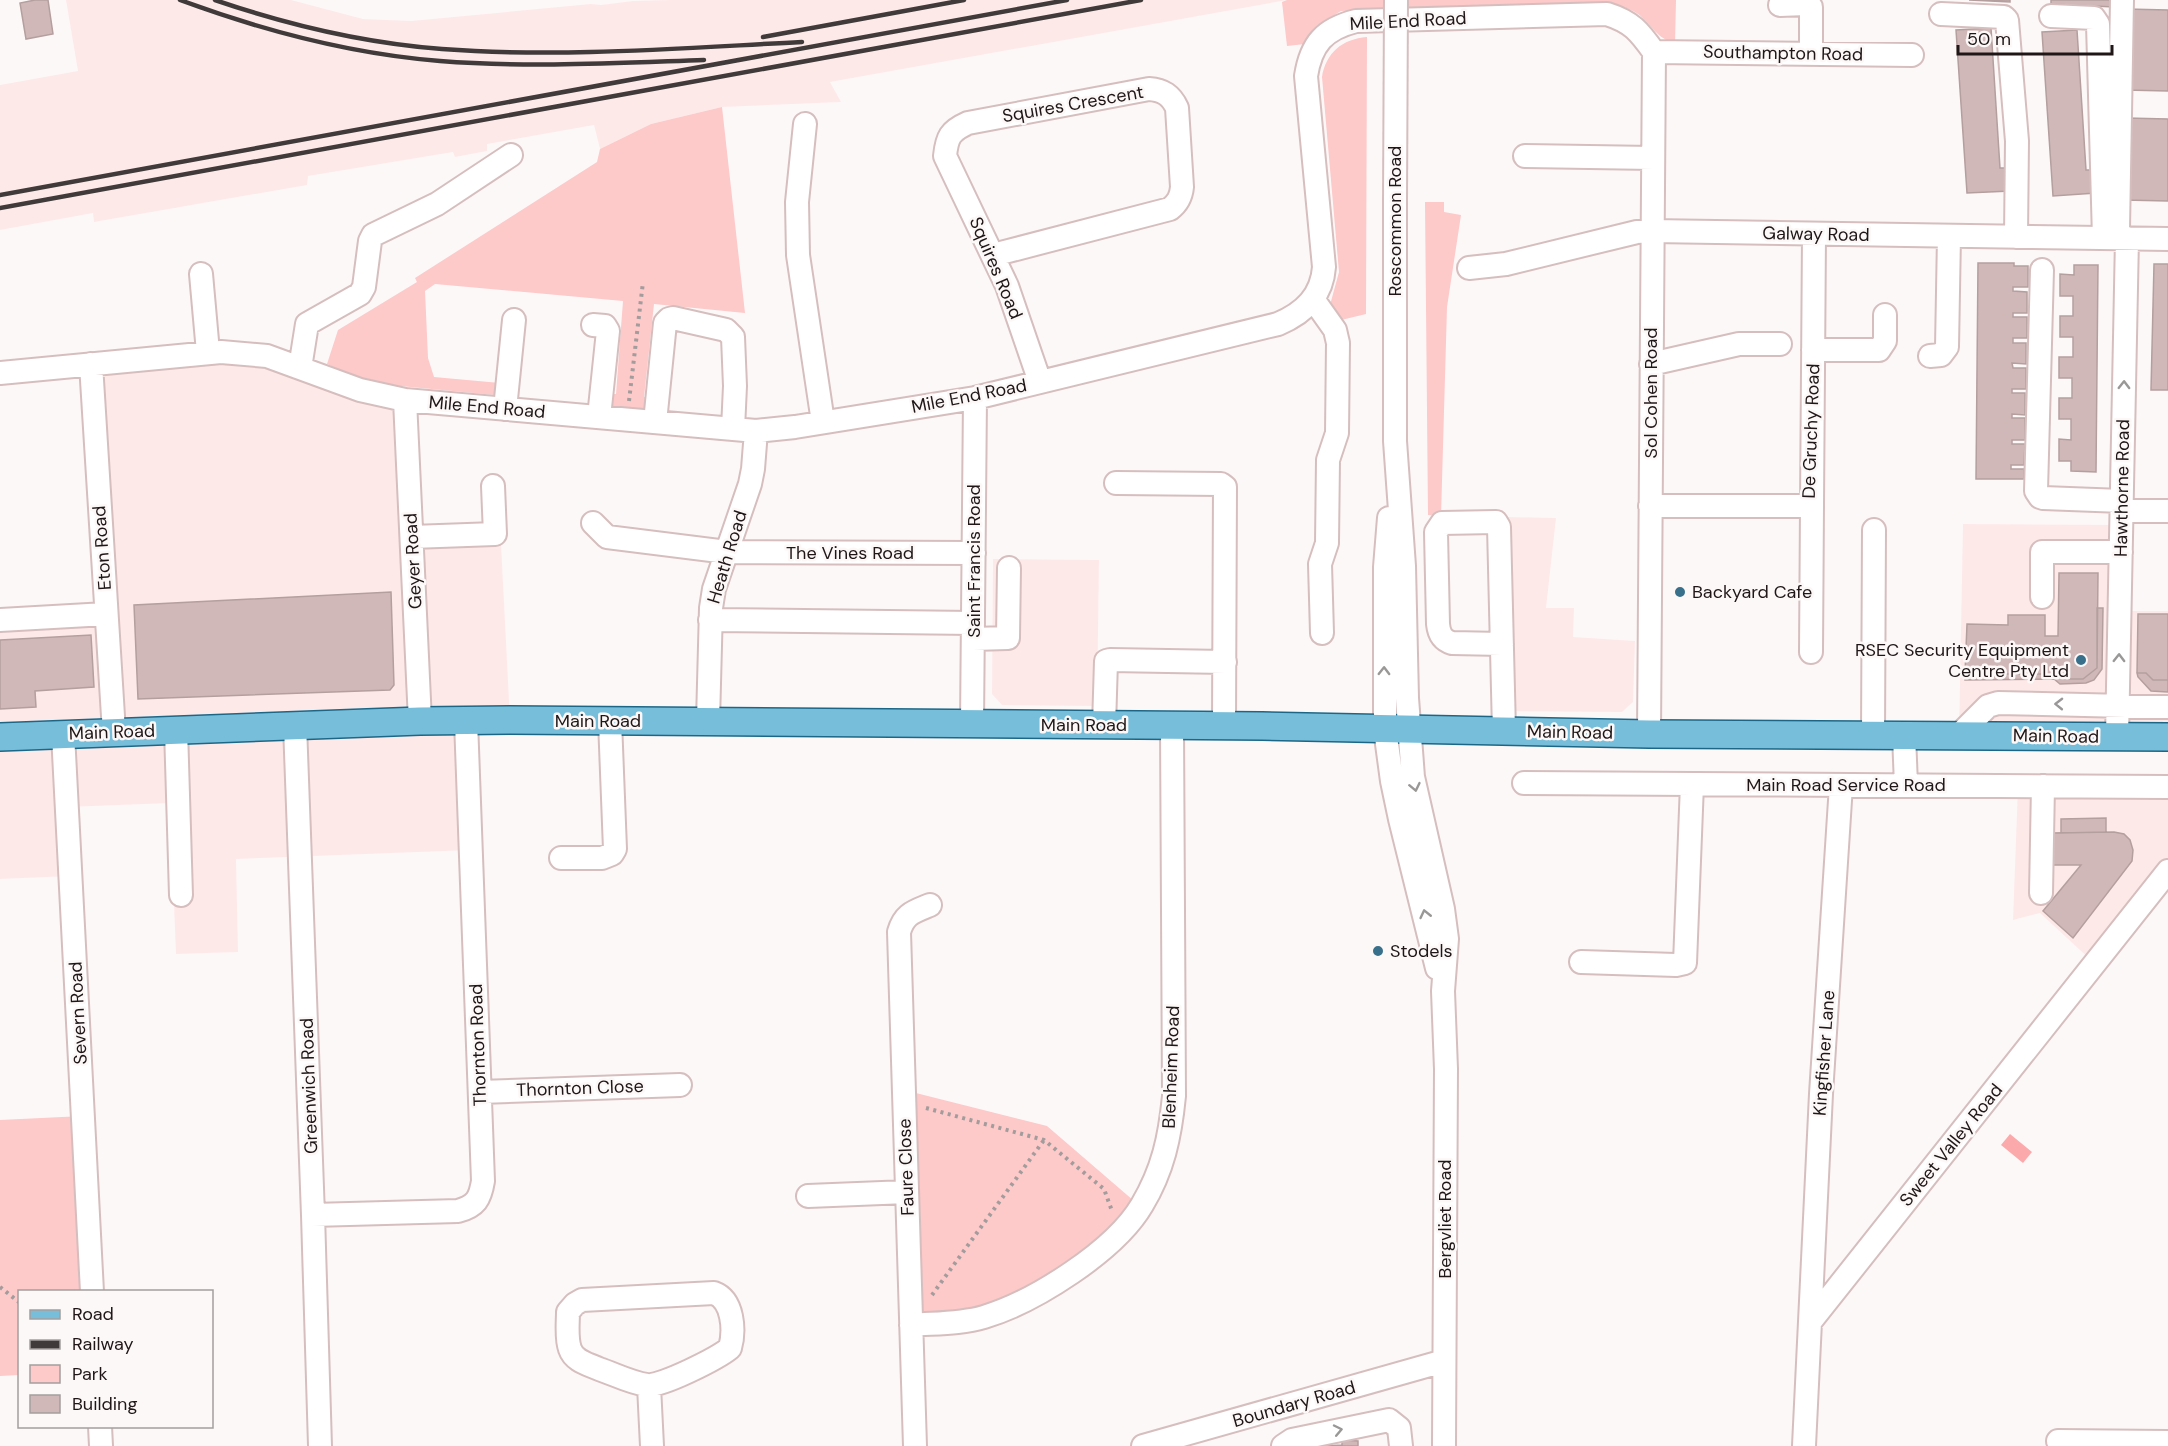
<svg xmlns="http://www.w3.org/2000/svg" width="2168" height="1446" font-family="'DM Sans',sans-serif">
<rect width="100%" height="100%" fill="#fdf8f8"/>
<path fill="#fee9e9" d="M 66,0 L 291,0 L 363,19 L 411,21 L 591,4 L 601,5 L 633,1 L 670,0 L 1287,0 L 830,82 L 841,102 L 722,107 L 651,124 L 600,149 L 594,125 L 487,144 L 487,151 L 455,157 L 453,152 L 308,176 L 307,185 L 94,222 L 93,213 L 0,230 L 0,85 L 78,71 Z
M 208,352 L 405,400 L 412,546 L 501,544 L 510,720 L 466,721 L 471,850 L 236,859 L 238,952 L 176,954 L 170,803 L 67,807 L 70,876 L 0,879 L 0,611 L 106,606 L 91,364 Z
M 1508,517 L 1556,518 L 1546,608 L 1574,608 L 1573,637 L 1635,641 L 1633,702 L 1622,712 L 1509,711 Z
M 1963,524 L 2121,525 L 2120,611 L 2168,611 L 2168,738 L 1959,735 Z
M 993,559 L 1099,560 L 1097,706 L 1002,705 L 992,694 Z
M 2018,786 L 2168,787 L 2168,872 L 2094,963 L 2040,913 L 2013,920 Z"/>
<path fill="#fdc9c9" d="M 1287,0 L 1676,0 L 1675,43 C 1657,39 1652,25 1638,14 C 1628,7 1615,4 1602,2 L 1341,11 L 1318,25 L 1305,44 L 1287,46 L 1282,2 Z
M 1367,37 L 1366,314 L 1337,321 L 1330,305 L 1339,272 L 1322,77 C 1326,53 1342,39 1367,37 Z
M 722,107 L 745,313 L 654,304 L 644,397 L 655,398 L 651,410 L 610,406 L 608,394 L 616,394 L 623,301 L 435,284 L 425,291 L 428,358 L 434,377 L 500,383 L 495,395 L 379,384 L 361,379 L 327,364 L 338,330 L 417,282 L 415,278 L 597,162 L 600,149 L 651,124 Z
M 1425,202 L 1444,202 L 1444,212 L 1461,215 L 1447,307 L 1441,516 L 1428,515 Z
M 904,1090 L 1047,1126 L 1141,1207 L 1028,1299 L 911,1325 Z
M 83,1116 L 92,1291 L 20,1292 L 19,1375 L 0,1376 L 0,1120 Z"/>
<path fill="#fba9ab" d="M 2010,1134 L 2032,1152 L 2023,1163 L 2001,1145 Z"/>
<path fill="#d0b8b8" stroke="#b59e9e" stroke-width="1.5" d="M 35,0 L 48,0 L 53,34 L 26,39 L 20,3 Z
M 1969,0 L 2010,0 L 2010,2 Z
M 2051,0 L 2114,0 L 2114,7 L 2051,4 Z
M 2126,9 L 2168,10 L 2168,91 L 2125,90 Z
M 1991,28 L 2000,168 L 2009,168 L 2010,191 L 1967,193 L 1956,30 Z
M 2077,30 L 2086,170 L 2095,170 L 2096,193 L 2053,196 L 2042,32 Z
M 2126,118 L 2168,119 L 2168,201 L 2124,200 Z
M 1978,263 L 2014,263 L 2014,266 L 2028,266 L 2028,287 L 2013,287 L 2013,291 L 2027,292 L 2027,313 L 2013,313 L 2013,317 L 2027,317 L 2027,338 L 2013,338 L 2013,343 L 2026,343 L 2026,364 L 2012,363 L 2013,368 L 2026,368 L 2026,389 L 2012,389 L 2012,393 L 2025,393 L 2025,415 L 2012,414 L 2012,418 L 2025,418 L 2025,440 L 2012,440 L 2012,444 L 2025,444 L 2024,465 L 2011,465 L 2011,469 L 2024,469 L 2024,479 L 1976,479 Z
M 2154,264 L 2168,264 L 2168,390 L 2151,390 Z
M 2074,265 L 2098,265 L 2096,472 L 2071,471 L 2071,461 L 2059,461 L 2059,439 L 2071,440 L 2071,419 L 2059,419 L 2059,398 L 2072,398 L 2072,378 L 2059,378 L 2059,357 L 2073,357 L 2073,337 L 2060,337 L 2060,316 L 2073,316 L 2073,296 L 2060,296 L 2060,274 L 2074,275 Z
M 2059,573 L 2098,573 L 2097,668 L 2083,679 L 2062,679 L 2054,674 L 1965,674 L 1967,624 L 2008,625 L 2008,615 L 2045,615 L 2045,636 L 2058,636 Z
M 391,592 L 394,685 L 390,690 L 138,699 L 134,605 Z
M 2097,608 L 2103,608 L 2102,669 L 2094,680 L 2086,683 L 2060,684 L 2054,679 L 1965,680 L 1965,674 L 2054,674 L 2062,679 L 2083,679 L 2097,668 Z
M 2138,614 L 2168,614 L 2168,680 L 2153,680 L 2146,673 L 2137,673 Z
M 91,635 L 94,687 L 35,691 L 36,707 L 0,709 L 0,640 Z
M 2137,673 L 2146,673 L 2153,680 L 2168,680 L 2168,692 L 2151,691 L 2138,677 Z
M 2106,818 L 2106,832 L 2061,833 L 2061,819 Z
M 2114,832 L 2124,834 L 2130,840 L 2133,850 L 2132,861 L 2073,938 L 2043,911 L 2081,865 L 2050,865 L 2050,833 Z
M 1342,1440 L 1358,1441 L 1358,1446 L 1325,1446 L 1342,1445 Z"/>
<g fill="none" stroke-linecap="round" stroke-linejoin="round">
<defs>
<path id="minor" d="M 1780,5 L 1806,4 L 1811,7 L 1811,54
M 1941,14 L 2004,17 L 2007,20 L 2017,141 L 2016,237
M 2051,16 L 2094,18 L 2098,24 L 2104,238
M 1654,52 L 1912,55
M 805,124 L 797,202 L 798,255 L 823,422
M 1525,156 L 1653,158
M 1395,202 L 1395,441 L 1404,566 L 1407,698 L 1413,777 L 1443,909 L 1447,939 L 1443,991 L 1446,1069 L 1444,1446
M 2118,229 L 2122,0
M 993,255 L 1170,209 C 1178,203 1181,197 1182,187 L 1177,108 C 1171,95 1163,90 1149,89 L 968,123 C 950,131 947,137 945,156 L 1007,286 L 1040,382
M 1469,268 L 1506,264 L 1637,232 L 1652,231 L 2168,239
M 2042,270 L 2036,491 L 2040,497 L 2043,498 L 2122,501
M 201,274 L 208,352
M 1313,299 L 1335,330 L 1338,343 L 1337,433 L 1328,460 L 1327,543 L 1320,564 L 1322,633
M 593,325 L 605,326 L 608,331 L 599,417
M 1813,350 L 1879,350 L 1885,341 L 1885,315
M 1930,356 L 1941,355 L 1947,347 L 1949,236
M 91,364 L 114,732
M 1651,364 L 1739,344 L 1780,344
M 300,368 L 307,324 L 360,294 L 364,287 L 370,241 L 373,235 L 437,204 L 511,155
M 0,373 L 221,352 L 267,356 L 360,390 L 405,400 L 756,431 L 795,427 L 975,398 L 1278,324 C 1304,313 1322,296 1324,267 L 1306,76 C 1311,44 1324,29 1356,21 L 1607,14 C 1632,22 1639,31 1654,52
M 405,400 L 420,721
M 505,409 L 514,320
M 655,422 L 665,323 L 669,319 L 673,318 L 726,330 L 733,337 L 735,386 L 733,429
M 1116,483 L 1221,484 L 1225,487 L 1224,726
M 1650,506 L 1812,506 L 1814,235
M 2122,511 L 2168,511
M 1389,518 L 1385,567 L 1385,729 L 1392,781 L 1400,819 L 1437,968
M 593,523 L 607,537 L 727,552 L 974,553
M 412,537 L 495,534 L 493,486
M 2042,597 L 2042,552 L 2121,552
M 0,620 L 106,614
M 710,620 L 973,623
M 973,639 L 1008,638 L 1009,568
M 1502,644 L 1452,643 C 1442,640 1439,634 1438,624 L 1436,532 L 1442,523 L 1496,522 L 1499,527 L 1504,731
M 1811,652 L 1812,506
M 708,721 L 711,608 L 714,589 L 750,484 L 753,469 L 756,431
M 295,725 L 313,1215 L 320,1446
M 972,725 L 975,398
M 1104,726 L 1106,661 L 1110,660 L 1225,662
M 176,729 L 181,895
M 63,734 L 92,1292
M 1649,734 L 1654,52
M 1873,735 L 1874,530
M 1904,735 L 1906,785
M 1959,735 L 1988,706 L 1998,703 L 2168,707
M 2117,737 L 2127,238
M 1524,783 L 2168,787
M 561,858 L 602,858 L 612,854 L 615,849 L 610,721
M 2041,893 L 2043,786
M 1581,962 L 1676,965 L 1685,963 L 1692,784
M 480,1092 L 680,1085
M 808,1196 L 907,1192
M 313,1215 L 458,1211 C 476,1206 480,1199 483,1181 L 466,721
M 714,1293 C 733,1300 735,1330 730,1348 C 718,1358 661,1387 647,1385 C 631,1383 614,1374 599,1369 C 588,1364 574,1361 570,1349 C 566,1338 568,1323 568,1312 L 575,1304 L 582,1300 Z
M 1811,1321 L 2168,871
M 911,1325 C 935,1323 960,1324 984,1317 C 1034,1302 1115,1251 1142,1205 C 1163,1170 1170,1137 1174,1096 L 1172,725
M 649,1386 L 652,1446
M 100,1426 L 101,1446
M 2058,1441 L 2168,1442
M 915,1446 L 899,932 C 904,914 913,912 930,905
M 1143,1446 L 1444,1361
M 1283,1446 L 1292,1440 L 1389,1420 L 1399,1428 L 1401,1446
M 1804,1446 L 1821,1094 L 1841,785"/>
<path id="major" d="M 0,737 L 420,721 L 510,720 L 1262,726 L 1649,734 L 2168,737"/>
</defs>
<use href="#minor" stroke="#d6bebe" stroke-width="26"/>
<use href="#major" stroke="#1d6786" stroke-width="30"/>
<path stroke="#a39c9c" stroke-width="4" stroke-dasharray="3 4.5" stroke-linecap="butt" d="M 629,401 L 643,282
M 926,1108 L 1044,1140 L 1104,1189 L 1112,1211
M 0,1287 L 20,1303
M 932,1295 L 1044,1140"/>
<use href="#minor" stroke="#fff" stroke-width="22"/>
<use href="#major" stroke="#77beda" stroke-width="27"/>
<path stroke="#413a3a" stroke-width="4.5" d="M 180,0 C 264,31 351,54 440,61 C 528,68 617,63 704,60
M 215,0 C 288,25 364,43 442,49 C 562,58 682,48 802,42
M 763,37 L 964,0
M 0,195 L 1067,0
M 0,208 L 1141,0"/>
<defs>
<path id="minor-bridge" d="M 1395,202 L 1396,0"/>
</defs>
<use href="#minor-bridge" stroke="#d6bebe" stroke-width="26" stroke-linecap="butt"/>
<use href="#minor-bridge" stroke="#fff" stroke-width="22"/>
</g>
<defs><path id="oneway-chevron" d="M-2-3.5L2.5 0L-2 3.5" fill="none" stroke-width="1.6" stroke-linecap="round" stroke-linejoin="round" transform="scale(1.5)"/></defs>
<g stroke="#9a9797">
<use href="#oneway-chevron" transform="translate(2124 385) rotate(-89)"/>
<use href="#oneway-chevron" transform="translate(2119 658) rotate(-89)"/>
<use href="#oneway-chevron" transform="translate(1384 671) rotate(-89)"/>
<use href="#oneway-chevron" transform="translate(2059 704) rotate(-179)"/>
<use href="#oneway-chevron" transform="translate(1415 787) rotate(78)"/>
<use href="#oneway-chevron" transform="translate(1425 914) rotate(-103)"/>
<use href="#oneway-chevron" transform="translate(1338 1430) rotate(-12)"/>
</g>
<g fill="#386f8a" stroke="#fdf8f8" stroke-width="2">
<circle cx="1680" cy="592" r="6"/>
<circle cx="2081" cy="660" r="6"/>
<circle cx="1378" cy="951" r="6"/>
</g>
<g text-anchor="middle" stroke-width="5" stroke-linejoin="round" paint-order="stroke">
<g font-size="18" fill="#1f1717" stroke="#fdf8f8">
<text transform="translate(1408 21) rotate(-3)" y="6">Mile End Road</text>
<text transform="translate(1783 53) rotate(1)" y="6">Southampton Road</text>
<text transform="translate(1073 104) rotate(-10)" y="6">Squires Crescent</text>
<text transform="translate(1395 221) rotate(-90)" y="6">Roscommon Road</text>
<text transform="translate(1816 234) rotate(1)" y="6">Galway Road</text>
<text transform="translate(996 268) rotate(67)" y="6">Squires Road</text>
<text transform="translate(1651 393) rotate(-90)" y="6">Sol Cohen Road</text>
<text transform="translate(969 396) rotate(-11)" y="6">Mile End Road</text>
<text transform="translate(487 407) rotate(5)" y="6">Mile End Road</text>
<text transform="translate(1811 431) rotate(-88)" y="6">De Gruchy Road</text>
<text transform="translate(2122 488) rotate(-89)" y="6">Hawthorne Road</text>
<text transform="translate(102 548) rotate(-94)" y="6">Eton Road</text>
<text x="850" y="559">The Vines Road</text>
<text transform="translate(727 557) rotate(-73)" y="6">Heath Road</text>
<text transform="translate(413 561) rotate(-93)" y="6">Geyer Road</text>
<text transform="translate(974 561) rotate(-90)" y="6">Saint Francis Road</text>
<text x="598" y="727">Main Road</text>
<text x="1084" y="731">Main Road</text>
<text transform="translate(112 732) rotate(-2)" y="6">Main Road</text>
<text transform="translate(1570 732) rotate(1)" y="6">Main Road</text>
<text transform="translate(2056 736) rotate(1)" y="6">Main Road</text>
<text x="1846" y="791">Main Road Service Road</text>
<text transform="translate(78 1013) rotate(-93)" y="6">Severn Road</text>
<text transform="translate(478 1045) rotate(-92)" y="6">Thornton Road</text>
<text transform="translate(1824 1053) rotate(-86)" y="6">Kingfisher Lane</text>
<text transform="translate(1171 1067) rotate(-88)" y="6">Blenheim Road</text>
<text transform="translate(309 1086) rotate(-92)" y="6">Greenwich Road</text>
<text transform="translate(580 1088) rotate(-2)" y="6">Thornton Close</text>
<text transform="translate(1951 1145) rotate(-51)" y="6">Sweet Valley Road</text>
<text transform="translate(906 1167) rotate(-92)" y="6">Faure Close</text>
<text transform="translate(1445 1219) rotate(-90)" y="6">Bergvliet Road</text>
<text transform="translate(1294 1404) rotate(-16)" y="6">Boundary Road</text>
</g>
<g font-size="18" fill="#1f1717" stroke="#fdf8f8" text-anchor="start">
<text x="1692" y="598">Backyard Cafe</text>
<text x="2069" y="656" text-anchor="end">RSEC Security Equipment<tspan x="2069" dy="21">Centre Pty Ltd</tspan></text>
<text x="1390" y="957">Stodels</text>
</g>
</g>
<rect x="18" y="1290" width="195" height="138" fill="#fdf8f8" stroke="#a49e9e" stroke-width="1.5"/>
<rect x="30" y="1310" width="30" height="9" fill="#77beda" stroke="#a49e9e" stroke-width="1.5"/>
<text x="72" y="1320" font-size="18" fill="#1f1717">Road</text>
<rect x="30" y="1340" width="30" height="9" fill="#413a3a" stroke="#a49e9e" stroke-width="1.5"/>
<text x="72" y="1350" font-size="18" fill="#1f1717">Railway</text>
<rect x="30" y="1365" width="30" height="18" fill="#fdc9c9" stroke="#a49e9e" stroke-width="1.5"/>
<text x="72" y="1380" font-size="18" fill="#1f1717">Park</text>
<rect x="30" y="1395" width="30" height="18" fill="#d0b8b8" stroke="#a49e9e" stroke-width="1.5"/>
<text x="72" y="1410" font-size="18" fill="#1f1717">Building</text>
<path d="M1958 45v9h154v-9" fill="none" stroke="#1f1717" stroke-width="3"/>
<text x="1967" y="45" font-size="18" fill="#1f1717" stroke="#fdf8f8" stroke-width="4.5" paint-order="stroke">50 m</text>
</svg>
